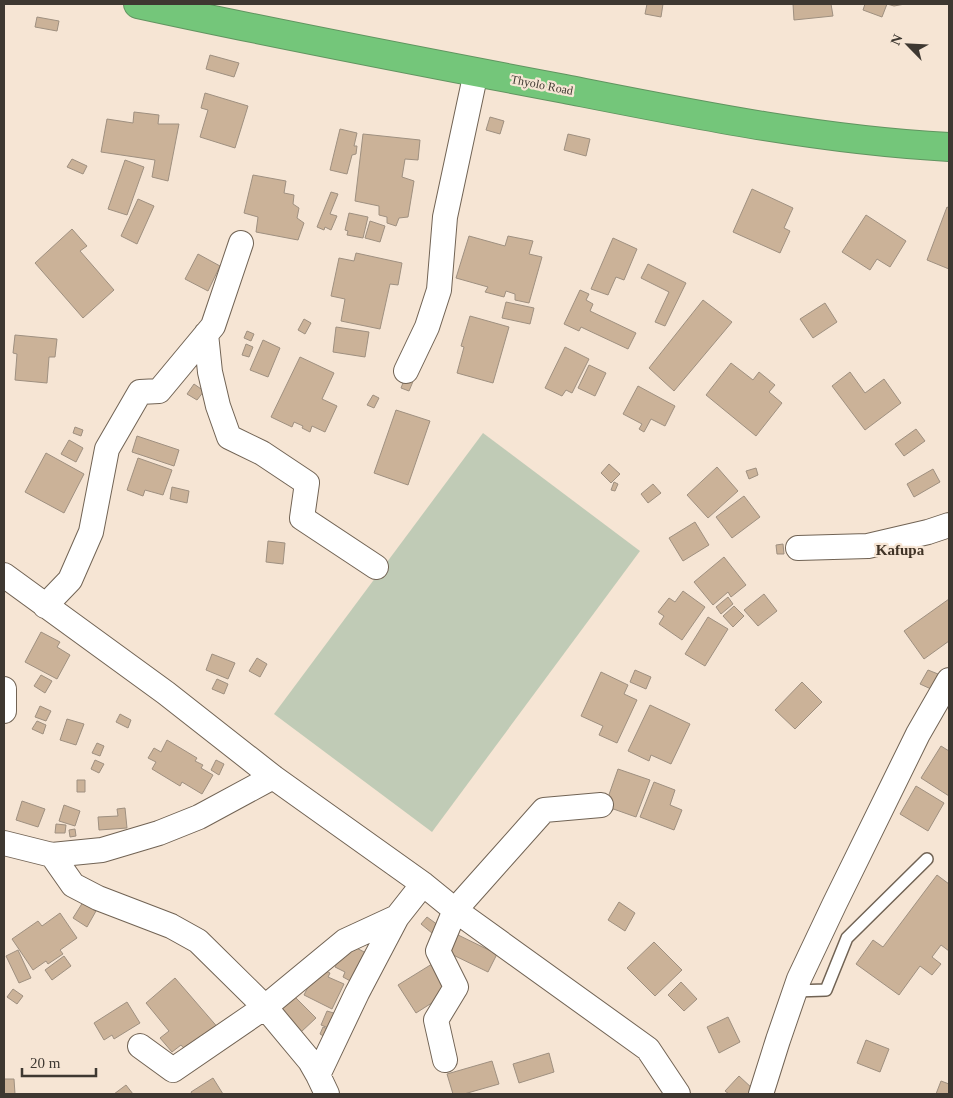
<svg xmlns="http://www.w3.org/2000/svg" width="953" height="1098" font-family="Georgia,serif">
<rect width="100%" height="100%" fill="#f6e5d4"/>
<path fill="#c0cbb6" d="M 483,433 L 640,551 L 432,832 L 274,714 Z"/>
<path fill="#cbb298" stroke="#9f9080" d="M 647,4 L 663,4 L 661,17 L 645,14 Z
M 793,4 L 831,4 L 833,16 L 794,20 Z
M 865,4 L 905,4 L 894,6 L 887,4 L 882,17 L 863,10 Z
M 37,17 L 59,21 L 57,31 L 35,27 Z
M 210,55 L 239,63 L 234,77 L 206,69 Z
M 205,93 L 248,106 L 235,148 L 200,137 L 208,110 L 201,108 Z
M 134,112 L 159,115 L 158,124 L 179,124 L 168,181 L 152,177 L 155,160 L 101,152 L 107,119 L 133,123 Z
M 490,117 L 504,121 L 500,134 L 486,130 Z
M 340,129 L 357,133 L 354,146 L 357,146 L 356,154 L 352,155 L 347,174 L 330,170 Z
M 363,134 L 420,140 L 418,160 L 405,159 L 402,177 L 414,181 L 408,217 L 399,218 L 396,226 L 387,223 L 387,217 L 379,215 L 379,206 L 355,201 Z
M 568,134 L 590,139 L 586,156 L 564,150 Z
M 72,159 L 87,166 L 83,174 L 67,167 Z
M 125,160 L 144,167 L 127,215 L 108,209 Z
M 253,175 L 286,181 L 284,193 L 294,195 L 293,204 L 299,208 L 297,218 L 304,223 L 298,240 L 256,232 L 258,217 L 244,213 Z
M 752,189 L 793,208 L 784,228 L 790,231 L 780,253 L 733,232 Z
M 331,192 L 338,194 L 330,214 L 337,216 L 331,230 L 325,227 L 324,230 L 317,227 Z
M 138,199 L 154,206 L 137,244 L 121,236 Z
M 947,207 L 949,208 L 949,269 L 927,260 Z
M 349,213 L 368,217 L 363,238 L 347,235 L 348,231 L 345,230 Z
M 866,215 L 906,241 L 890,267 L 877,259 L 870,270 L 842,252 Z
M 370,221 L 385,226 L 380,242 L 365,238 Z
M 72,229 L 87,246 L 80,251 L 114,290 L 83,318 L 35,263 Z
M 469,236 L 505,246 L 508,236 L 533,241 L 529,254 L 542,257 L 529,303 L 515,300 L 515,294 L 506,291 L 504,297 L 485,292 L 488,287 L 456,278 Z
M 613,238 L 637,249 L 624,280 L 616,277 L 608,295 L 591,289 Z
M 356,253 L 402,263 L 398,285 L 390,284 L 380,329 L 341,321 L 345,299 L 331,296 L 339,258 L 354,261 Z
M 198,254 L 220,266 L 208,291 L 185,279 Z
M 648,264 L 686,283 L 665,326 L 655,322 L 669,292 L 641,278 Z
M 580,290 L 589,294 L 586,300 L 593,304 L 590,311 L 636,333 L 628,349 L 581,327 L 579,331 L 564,324 Z
M 703,300 L 732,322 L 674,391 L 649,368 Z
M 506,302 L 534,308 L 530,324 L 502,318 Z
M 825,303 L 837,322 L 813,338 L 800,319 Z
M 470,316 L 509,327 L 493,383 L 457,373 L 464,347 L 461,346 Z
M 304,319 L 311,323 L 305,334 L 298,330 Z
M 336,327 L 369,332 L 365,357 L 333,352 Z
M 247,331 L 254,334 L 251,341 L 244,338 Z
M 15,335 L 57,339 L 55,357 L 49,357 L 47,383 L 15,380 L 17,354 L 13,353 Z
M 263,340 L 280,348 L 268,377 L 250,370 Z
M 246,344 L 253,347 L 249,357 L 242,355 Z
M 565,347 L 589,359 L 572,393 L 566,390 L 562,396 L 545,388 Z
M 300,357 L 334,373 L 322,399 L 337,406 L 325,432 L 312,426 L 310,432 L 302,428 L 303,426 L 294,422 L 292,427 L 271,417 Z
M 731,363 L 753,380 L 759,372 L 775,385 L 769,392 L 782,403 L 756,436 L 706,395 Z
M 589,365 L 606,373 L 595,396 L 578,388 Z
M 850,372 L 865,393 L 884,379 L 901,403 L 865,430 L 832,386 Z
M 406,375 L 414,379 L 409,391 L 401,388 Z
M 194,384 L 204,391 L 197,400 L 187,394 Z
M 638,386 L 675,406 L 665,426 L 651,419 L 644,432 L 639,429 L 642,424 L 623,414 Z
M 373,395 L 379,398 L 374,408 L 367,405 Z
M 396,410 L 430,421 L 408,485 L 374,473 Z
M 75,427 L 83,430 L 81,436 L 73,433 Z
M 916,429 L 925,441 L 904,456 L 895,444 Z
M 137,436 L 179,450 L 174,466 L 132,452 Z
M 69,440 L 83,448 L 76,462 L 61,454 Z
M 46,453 L 84,474 L 64,513 L 25,492 Z
M 138,458 L 172,470 L 163,495 L 145,490 L 143,496 L 127,490 Z
M 609,464 L 620,474 L 611,483 L 601,473 Z
M 717,467 L 738,491 L 708,518 L 687,495 Z
M 756,468 L 758,475 L 749,479 L 746,471 Z
M 933,469 L 940,482 L 914,497 L 907,484 Z
M 614,482 L 618,484 L 615,491 L 611,490 Z
M 653,484 L 661,493 L 648,503 L 641,494 Z
M 172,487 L 189,491 L 187,503 L 170,499 Z
M 744,496 L 760,517 L 732,538 L 716,517 Z
M 695,522 L 709,545 L 683,561 L 669,538 Z
M 268,541 L 285,543 L 283,564 L 266,562 Z
M 783,544 L 784,554 L 777,554 L 776,545 Z
M 724,557 L 746,585 L 731,597 L 728,592 L 713,605 L 694,582 Z
M 683,591 L 705,607 L 682,640 L 659,624 L 664,616 L 658,612 L 669,598 L 675,602 Z
M 764,594 L 777,611 L 758,626 L 744,610 Z
M 728,597 L 733,604 L 721,614 L 716,607 Z
M 949,599 L 949,641 L 924,659 L 904,631 Z
M 734,606 L 744,616 L 733,627 L 723,616 Z
M 708,617 L 728,629 L 705,666 L 685,654 Z
M 41,632 L 60,642 L 57,647 L 70,655 L 57,679 L 25,662 Z
M 212,654 L 235,663 L 228,679 L 206,670 Z
M 257,658 L 267,664 L 260,677 L 249,671 Z
M 635,670 L 651,677 L 646,689 L 630,682 Z
M 928,670 L 938,674 L 931,689 L 920,684 Z
M 601,672 L 628,685 L 624,694 L 637,700 L 617,743 L 599,735 L 603,726 L 581,716 Z
M 41,675 L 52,681 L 45,693 L 34,686 Z
M 217,679 L 228,684 L 224,694 L 212,689 Z
M 802,682 L 822,702 L 795,729 L 775,710 Z
M 650,705 L 690,724 L 671,764 L 651,755 L 649,761 L 628,751 Z
M 40,706 L 51,711 L 46,721 L 35,717 Z
M 120,714 L 131,720 L 128,728 L 116,722 Z
M 67,719 L 84,724 L 76,745 L 60,740 Z
M 37,721 L 46,725 L 43,734 L 32,729 Z
M 167,740 L 197,758 L 195,761 L 203,765 L 201,768 L 213,775 L 202,794 L 182,782 L 180,786 L 152,769 L 156,762 L 148,758 L 154,748 L 161,752 Z
M 97,743 L 104,746 L 100,756 L 92,753 Z
M 941,746 L 949,751 L 949,796 L 921,778 Z
M 95,760 L 104,764 L 99,773 L 91,769 Z
M 216,760 L 224,764 L 219,775 L 211,770 Z
M 618,769 L 650,780 L 636,817 L 605,806 Z
M 77,780 L 85,780 L 85,792 L 77,792 Z
M 654,782 L 675,790 L 670,805 L 682,810 L 674,830 L 640,817 Z
M 916,786 L 944,803 L 928,831 L 900,814 Z
M 22,801 L 45,809 L 38,827 L 16,820 Z
M 64,805 L 80,811 L 75,826 L 59,821 Z
M 125,808 L 127,828 L 99,830 L 98,817 L 118,816 L 117,809 Z
M 56,824 L 66,825 L 65,833 L 55,833 Z
M 75,829 L 76,836 L 70,837 L 69,830 Z
M 937,875 L 949,884 L 949,951 L 941,945 L 932,957 L 941,964 L 932,975 L 920,966 L 899,995 L 856,964 L 873,940 L 883,947 Z
M 83,902 L 96,911 L 87,927 L 73,918 Z
M 619,902 L 635,913 L 625,931 L 608,920 Z
M 60,913 L 77,938 L 60,950 L 63,954 L 48,964 L 46,961 L 33,970 L 12,939 L 38,921 L 42,926 Z
M 427,917 L 438,925 L 432,933 L 421,924 Z
M 452,932 L 497,954 L 488,972 L 443,950 Z
M 654,942 L 682,970 L 655,996 L 627,968 Z
M 347,943 L 368,954 L 354,983 L 343,977 L 345,972 L 335,967 Z
M 18,950 L 31,978 L 19,983 L 6,956 Z
M 64,956 L 71,966 L 52,980 L 45,970 Z
M 432,964 L 449,992 L 416,1013 L 398,985 Z
M 318,967 L 330,973 L 328,977 L 344,984 L 332,1009 L 304,995 Z
M 175,978 L 220,1030 L 190,1055 L 181,1045 L 172,1052 L 160,1038 L 169,1031 L 146,1003 Z
M 681,982 L 697,999 L 684,1011 L 668,995 Z
M 13,989 L 23,996 L 17,1004 L 7,997 Z
M 292,994 L 316,1018 L 301,1032 L 278,1008 Z
M 127,1002 L 140,1023 L 114,1039 L 112,1035 L 104,1040 L 94,1023 Z
M 327,1011 L 337,1014 L 331,1029 L 321,1025 Z
M 728,1017 L 740,1042 L 719,1053 L 707,1027 Z
M 323,1027 L 330,1030 L 327,1038 L 320,1034 Z
M 866,1040 L 889,1049 L 880,1072 L 857,1063 Z
M 549,1053 L 554,1072 L 519,1083 L 513,1064 Z
M 492,1061 L 499,1084 L 464,1094 L 453,1094 L 447,1074 Z
M 739,1076 L 753,1089 L 748,1094 L 729,1094 L 725,1091 Z
M 213,1078 L 223,1094 L 192,1094 L 191,1092 Z
M 4,1079 L 14,1079 L 15,1094 L 4,1094 Z
M 941,1081 L 949,1084 L 949,1094 L 936,1094 Z
M 126,1085 L 133,1094 L 114,1094 Z"/>
<g fill="none" stroke-linecap="round" stroke-linejoin="round">
<defs>
<path id="lane" d="M 795,991 L 826,990 L 847,938 L 927,859"/>
<path id="street" d="M 206,334 L 210,372 L 218,406 L 229,437 L 262,453 L 307,483 L 302,518 L 376,567
M 406,371 L 427,327 L 439,290 L 445,217 L 476,72
M 798,548 L 868,546 L 928,532 L 949,525
M 4,575 L 166,693 L 273,777 L 423,884 L 455,910 L 648,1049 L 678,1094
M 45,606 L 70,580 L 91,532 L 107,449 L 140,392 L 159,391 L 213,326 L 241,243
M 4,689 L 4,711
M 4,843 L 52,855 L 102,850 L 159,833 L 199,817 L 273,777
M 52,855 L 73,885 L 98,898 L 171,926 L 198,941 L 265,1007 L 310,1061 L 318,1075 L 327,1094
M 140,1046 L 173,1070 L 265,1007 L 345,941 L 397,917 L 423,884
M 445,1060 L 436,1020 L 456,987 L 438,951 L 455,910 L 544,810 L 601,805
M 318,1075 L 357,993 L 397,917
M 761,1094 L 778,1040 L 799,979 L 834,905 L 918,734 L 949,680"/>
<path id="highway" d="M 138,4 C 280,35 422,62 565,89 C 692,114 819,140 949,147"/>
</defs>
<use href="#lane" stroke="#716354" stroke-width="14"/>
<use href="#street" stroke="#716354" stroke-width="26"/>
<use href="#highway" stroke="#619460" stroke-width="30"/>
<use href="#lane" stroke="#fff" stroke-width="11"/>
<use href="#street" stroke="#fff" stroke-width="24"/>
<use href="#highway" stroke="#74c67a" stroke-width="28"/>
</g>
<g text-anchor="middle" stroke-width="4.5" stroke-linejoin="round" paint-order="stroke">
<g font-size="12" fill="#3e3831" stroke="#f6e5d4">
<text transform="translate(542 85) rotate(11)" y="4">Thyolo Road</text>
</g>
<g font-size="15" font-weight="bold" fill="#403326" stroke="#f6e5d4">
<text x="900" y="555">Kafupa</text>
</g>
</g>
<rect width="953" height="1098" fill="none" stroke="#3e3831" stroke-width="10"/>
<g transform="translate(908 45) rotate(294)" stroke="#f6e5d4" stroke-width="4" paint-order="stroke">
<path d="M0-4L9 19L0 12L-9 19Z" fill="#3e3831"/>
<text y="-8" font-size="14" font-weight="bold" text-anchor="middle" fill="#3e3831">N</text>
</g>
<path d="M22 1068v8h74v-8" fill="none" stroke="#3e3831" stroke-width="2.5"/>
<text x="30" y="1068" font-size="15" fill="#3e3831" stroke="#f6e5d4" stroke-width="4" paint-order="stroke">20 m</text>
</svg>
